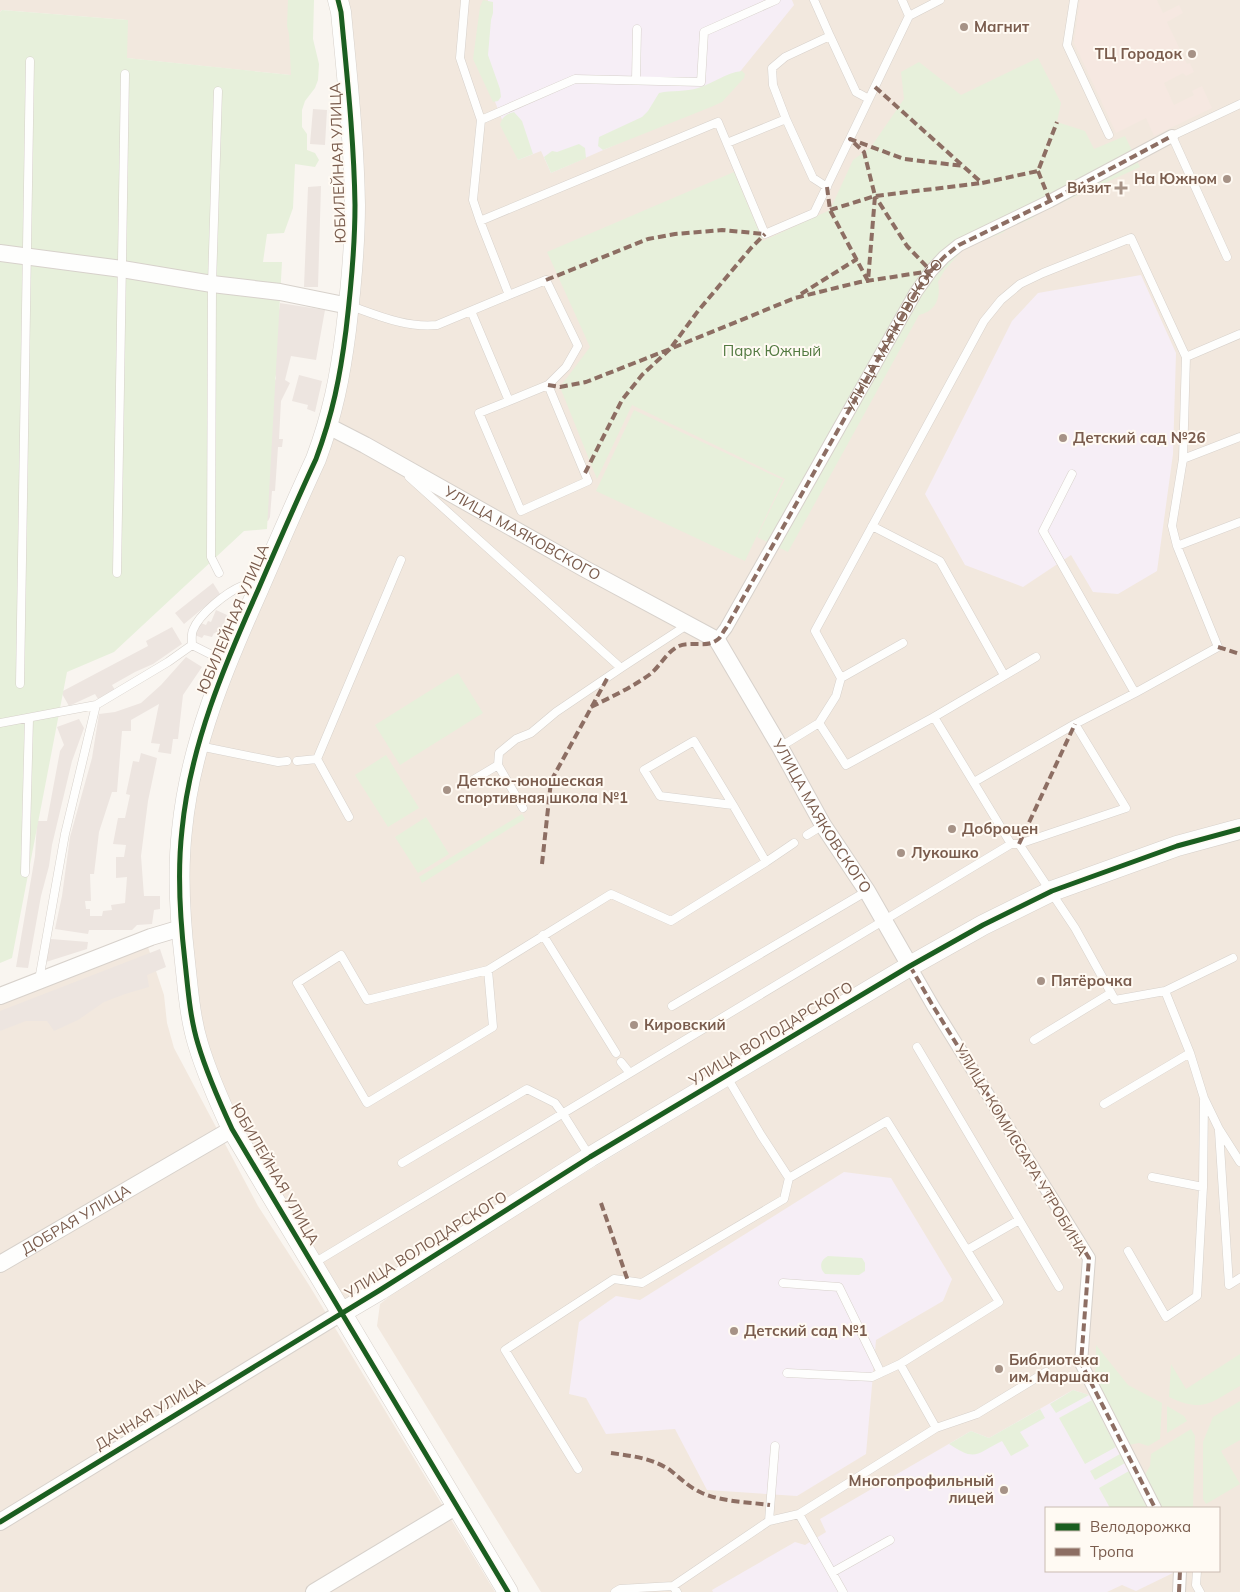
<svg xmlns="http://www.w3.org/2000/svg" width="1240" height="1592" font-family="Mulish,sans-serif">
<rect width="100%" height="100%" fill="#f9f5f0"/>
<path fill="#f2e8de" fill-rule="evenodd" d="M 0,0 L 308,0 L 300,76 L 126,58 L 127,20 L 2,10 L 0,12 Z
M 345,0 L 1240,0 L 1240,829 L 1052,891 L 341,1313 L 209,1078 L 181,928 L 194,767 L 301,491 L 349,306 Z
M 1240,836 L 1240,1592 L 541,1592 L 377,1326 L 380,1304 L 395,1292 L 508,1219 L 932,964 L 1076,888 ZM 1046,1508 L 1219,1508 L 1219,1571 L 1046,1571 Z
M 147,944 L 164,995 L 167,1023 L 174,1048 L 258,1206 L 309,1285 L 495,1592 L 0,1592 L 0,1004 Z"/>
<path fill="#f6e8e1" d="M 1080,0 L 1157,0 L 1163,13 L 1179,5 L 1183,13 L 1167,22 L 1187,64 L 1190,63 L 1194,72 L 1186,76 L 1183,73 L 1164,83 L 1174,105 L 1194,95 L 1192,91 L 1202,86 L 1212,108 L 1154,136 L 1146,118 L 1116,133 L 1074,43 Z"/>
<path fill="#ede5e0" d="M 313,109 L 327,110 L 325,145 L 310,144 Z
M 321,186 L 318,287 L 304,287 L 308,187 Z
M 280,303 L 325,310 L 316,360 L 291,356 L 285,380 L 290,383 L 281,401 L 279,439 L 283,439 L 282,447 L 278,447 L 275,491 L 272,491 L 270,517 L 268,521 L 260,520 L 269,396 L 276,378 L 272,364 Z
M 299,375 L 322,381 L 315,412 L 307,409 L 308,405 L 292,401 Z
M 213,583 L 220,594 L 184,624 L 175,613 Z
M 216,610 L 227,615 L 220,635 L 214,633 L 212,637 L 204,635 L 202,638 L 195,635 L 201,623 L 206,625 L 208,621 L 211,622 Z
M 172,627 L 182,644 L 153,664 L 135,672 L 112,685 L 115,690 L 98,699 L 95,694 L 69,706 L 61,692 L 148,646 L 146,641 Z
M 186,657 L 202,667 L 183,695 L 178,739 L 173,739 L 171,754 L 158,752 L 160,744 L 151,743 L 159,704 L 131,720 L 131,731 L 122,731 L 117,792 L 112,792 L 99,832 L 94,874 L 90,874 L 91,901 L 85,901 L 86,909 L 90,909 L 90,916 L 102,916 L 103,911 L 112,910 L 111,905 L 125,903 L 127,877 L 116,878 L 116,857 L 124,857 L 126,845 L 113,844 L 118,818 L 125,818 L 130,795 L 126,794 L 133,761 L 139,762 L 141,753 L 157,758 L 148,801 L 141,856 L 144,896 L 160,896 L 160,909 L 154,910 L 152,924 L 137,925 L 132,930 L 89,930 L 88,934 L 55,929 L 62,896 L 70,837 L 92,758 L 99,714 L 115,712 L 141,703 L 161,685 Z
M 79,719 L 84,728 L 72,761 L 52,845 L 49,866 L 41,896 L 28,968 L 16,967 L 35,856 L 37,821 L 47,821 L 60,751 L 64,745 L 57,727 Z
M 51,939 L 88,942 L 87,949 L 46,962 Z
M 160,949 L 166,967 L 147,975 L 149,987 L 125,994 L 104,1002 L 78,1020 L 54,1031 L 47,1021 L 26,1021 L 0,1031 L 0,1011 Z"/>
<path fill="#f6eef6" d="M 488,0 L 792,0 L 794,5 L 717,100 L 551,173 L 541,151 L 518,160 L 479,61 Z
M 1141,275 L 1176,353 L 1173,454 L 1157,571 L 1118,594 L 1093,592 L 1071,555 L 1023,587 L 965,565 L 925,494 L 1012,321 L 1038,293 Z
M 844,1172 L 891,1178 L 952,1279 L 943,1301 L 876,1340 L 866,1454 L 797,1496 L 707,1490 L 675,1429 L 606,1434 L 586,1398 L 569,1394 L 579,1322 L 616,1296 L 640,1300 Z
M 1073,1390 L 1089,1395 L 1148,1508 L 1046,1508 L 1046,1571 L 1173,1571 L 1173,1573 L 1136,1591 L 1122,1585 L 1107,1592 L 713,1592 L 712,1590 L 795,1542 L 805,1545 L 826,1532 L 820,1519 L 971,1431 L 989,1438 Z"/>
<path fill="#e7f0db" d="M 288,0 L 314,0 L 313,39 L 319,64 L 318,80 L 315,88 L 305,101 L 302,110 L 302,127 L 307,134 L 307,150 L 315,153 L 319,160 L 315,167 L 295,164 L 293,208 L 284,233 L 267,234 L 263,262 L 282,262 L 267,529 L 244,531 L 114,652 L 67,672 L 12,958 L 0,963 L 0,12 L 2,10 L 128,20 L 127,58 L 291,75 L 289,34 L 287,26 Z
M 483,0 L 493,2 L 493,13 L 491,20 L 488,55 L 500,89 L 501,97 L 498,101 L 493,102 L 473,59 L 480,7 Z
M 1038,58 L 1061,103 L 1057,122 L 1085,131 L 1094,149 L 1125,136 L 1140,167 L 1039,213 L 1031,219 L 1007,228 L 1004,232 L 1000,234 L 966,246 L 944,271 L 938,282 C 941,298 936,311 919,315 L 788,552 L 757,537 L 785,479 L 632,405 L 597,479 L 560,387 L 590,347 L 547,252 L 734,172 L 763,241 L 830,210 L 853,160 L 871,147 L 904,99 L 901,72 L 919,62 L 961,95 Z
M 742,71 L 745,74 L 744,78 L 722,102 L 711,107 L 603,150 L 598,146 L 599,137 L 642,117 L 648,111 L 659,93 C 672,90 686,92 698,88 C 714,83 725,73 742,71 Z
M 514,112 L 522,121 L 533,154 L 518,160 L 500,125 C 502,117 506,114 514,112 Z
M 579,144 L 585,148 L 586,158 L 551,173 L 544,157 L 552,151 L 557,152 Z
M 634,410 L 783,480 L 745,561 L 596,491 Z
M 458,673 L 483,713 L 400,765 L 375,725 Z
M 386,755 L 419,808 L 388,827 L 355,775 Z
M 522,814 L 525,819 L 422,883 L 419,877 Z
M 426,817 L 449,854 L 418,873 L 395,837 Z
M 828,1256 L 862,1258 L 865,1263 L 865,1271 L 859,1275 L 825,1274 C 819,1268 820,1260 828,1256 Z
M 1096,1345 L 1128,1385 L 1162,1403 L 1160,1439 L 1148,1446 L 1139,1443 L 1128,1445 L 1095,1380 Z
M 1240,1354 L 1240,1386 C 1210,1403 1203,1413 1169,1397 L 1171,1364 L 1186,1389 Z
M 1073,1390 L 1089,1395 L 1056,1413 L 1050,1404 Z
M 1092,1400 L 1116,1447 L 1085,1464 L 1059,1418 Z
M 1240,1401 L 1240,1440 L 1221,1451 L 1240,1484 L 1206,1504 L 1203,1499 L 1203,1442 L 1213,1417 Z
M 1167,1406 L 1184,1416 L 1187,1421 L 1167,1433 Z
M 1040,1409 L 1045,1418 L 1020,1432 L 1029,1446 L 1011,1456 L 1002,1441 C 976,1454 976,1462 949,1444 L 971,1431 L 989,1438 Z
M 1191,1429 L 1195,1436 L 1193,1508 L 1161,1508 L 1144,1476 L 1150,1466 L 1151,1454 Z
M 1120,1454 L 1125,1463 L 1095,1480 L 1090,1471 Z
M 1129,1471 L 1148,1508 L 1110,1508 L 1099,1488 Z"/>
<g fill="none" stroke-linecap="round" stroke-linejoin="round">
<defs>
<path id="service" d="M 465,0 L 460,58 L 481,120 L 473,200 L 480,221
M 902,0 L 909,16
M 1074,0 L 1067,45 L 1109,135
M 830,36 L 856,92 L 869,99
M 636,80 L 637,29
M 218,91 L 212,284 L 211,557 L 219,573
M 786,119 L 773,85 L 772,68 L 785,57 L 830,36 L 814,0
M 481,120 L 575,79 L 701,82 L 704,32 L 776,0
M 727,143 L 786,119 L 813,178 L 827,187
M 1227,257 L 1172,136 L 1240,104
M 351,306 C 379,316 407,328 437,325 L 509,295 L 480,221 L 718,122 L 765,234 L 814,213 L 909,16 L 940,0
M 471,311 L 509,401 L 548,385 L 566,367 L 578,346 L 546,280 L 509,295
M 1186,357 L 1240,334
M 509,401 L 479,413 L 521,511 L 588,481 L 548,385
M 1183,459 L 1240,437
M 1072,474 L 1043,531 L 1135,693
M 409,477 L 621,668 L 687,625
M 872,526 L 940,561 L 1004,675
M 1177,546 L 1240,522
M 117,573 L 125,74
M 192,645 C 192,640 191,634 193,630 C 199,614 227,592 242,586 C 247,584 253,585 258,585
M 192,645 L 226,662
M 841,678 L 815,631 L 984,321 L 1001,300 L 1020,284 L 1043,273 L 1131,238 L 1186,357 L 1183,459 L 1172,526 L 1177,546 L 1218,647 L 1135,693 L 1075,724 L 974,782
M 20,684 L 30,61
M 934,717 L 1011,844
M 0,723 L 96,705 L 168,662 L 192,645
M 819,723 L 836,696 L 841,678 L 903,643
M 199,746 L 278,762 L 287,761
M 780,747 L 819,723 L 846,765 L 934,717 L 1036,657
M 317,759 L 349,817
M 297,761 L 317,759 L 401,560
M 498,765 L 523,808
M 473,780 L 498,765 L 499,753 L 516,739 L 531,733 L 556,712 L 621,668
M 807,835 L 823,825
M 1019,844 L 1075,928 L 1115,1000 L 1165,991 L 1190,1053 L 1204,1098 L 1219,1129 L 1240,1162
M 766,862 L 794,843
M 25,873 L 29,719
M 543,935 L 616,1053
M 341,955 L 367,1000 L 488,970 L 493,1027 L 367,1103 L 297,983 Z
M 488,970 L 611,894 L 671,921 L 766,862 L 733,805 L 660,796 L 644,770 L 694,741 L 733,805
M 39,980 L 65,834 L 96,705
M 1165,991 L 1233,958
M 672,1006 L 867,891
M 1034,1040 L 1111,993
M 917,1047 L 1059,1287
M 621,1062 L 629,1072
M 727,1077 L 761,1135 L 789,1178
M 1104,1104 L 1190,1053
M 1219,1131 L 1229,1285 L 1240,1278
M 402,1163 L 527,1089 L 555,1103 L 563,1114 L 590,1157
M 1152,1177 L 1203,1187
M 967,1250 L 1019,1220
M 1128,1251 L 1166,1317 L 1197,1296 L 1203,1187 L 1204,1100
M 314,1263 L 1011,844 L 1019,844 L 1126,808 L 1075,724
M 783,1283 L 839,1287 L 881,1373
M 787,1373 L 872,1377 L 900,1364
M 936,1428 L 977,1414 L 1046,1372
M 578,1469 L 505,1350 L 614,1279 L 642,1283 L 784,1199 L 789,1178 L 887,1121 L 999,1302 L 900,1364 L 936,1428 L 799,1514 L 769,1521 L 673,1586
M 799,1514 L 843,1592
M 769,1521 L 775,1446
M 1197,1571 L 1196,1585 L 1200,1592
M 833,1572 L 890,1540
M 615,1592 L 620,1589 L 673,1586 L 677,1592"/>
<g id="pedestrian">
<path id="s1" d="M 717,640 L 726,628 L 916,292 L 931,271 L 944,257 L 959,245 L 1050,201 L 1172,136"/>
<path d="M 910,966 L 933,1006 L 1089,1258 L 1081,1363 L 1155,1508"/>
<path d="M 1179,1592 L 1180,1571"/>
</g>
<g id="minor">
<path d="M 0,253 L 122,269 L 212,284 L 280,292 L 349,306"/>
<path id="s2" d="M 328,426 L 365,445 L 585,569 L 717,640 L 780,747 L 823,825 L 867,891 L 910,966"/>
<path d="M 0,996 L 151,937 L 181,928"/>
<path id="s3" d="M 0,1264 L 232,1129"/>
<path d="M 0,1522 L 341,1313"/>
<path d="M 314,1592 L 457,1506"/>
</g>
<path id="tertiary" d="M 338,0 L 341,12 C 347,76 354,140 355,205 C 355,247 351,288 346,330 C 340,377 333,413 316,459 C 296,502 277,546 258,590 C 224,666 190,746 182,830 C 177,874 180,919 185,962 C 188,989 190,1018 198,1044 C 207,1074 219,1101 232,1129 L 508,1592
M 341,1313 L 380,1290 L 590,1157 L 910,966 L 983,925 L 1052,891 L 1177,846 L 1240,829"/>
</defs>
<use href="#service" stroke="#d7d1cb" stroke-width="9"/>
<use href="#pedestrian" stroke="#d7d1cb" stroke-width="14"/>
<use href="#minor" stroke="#d7d1cb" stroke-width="18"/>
<use href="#tertiary" stroke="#d7d1cb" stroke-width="21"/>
<use href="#service" stroke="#fefefd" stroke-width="8"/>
<use href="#pedestrian" stroke="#fefefd" stroke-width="12"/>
<use href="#minor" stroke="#fefefd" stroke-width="16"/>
<use href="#tertiary" stroke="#fefefd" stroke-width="20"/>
<path stroke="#8d6e63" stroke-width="4" stroke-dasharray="8 4" stroke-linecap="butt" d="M 875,87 L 982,183 L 1038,171 L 1057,122
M 1038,171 L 1050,201
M 827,187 L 830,210 L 868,281 L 875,196 L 864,152 L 850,139 L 904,159 L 964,166
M 830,210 L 875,196 L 982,183
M 546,280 L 648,239 L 675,234 L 722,230 L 765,234
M 801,294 L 857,259
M 548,385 L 560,387 L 586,382 L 670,349 L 698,311 L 751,248 L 765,234
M 585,473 L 622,400 L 642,375 L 670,349 L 795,298 L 860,282 L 931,271 L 907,246 L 875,196
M 1218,647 L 1240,654
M 591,707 C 611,697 631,688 649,675 C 660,667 666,652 679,646 C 691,641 707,648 717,640 C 721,638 723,631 726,628 L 916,292 L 931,271 L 944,257 L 959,245 L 1050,201 L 1172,136
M 1019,844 L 1075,724
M 542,864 L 551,781 L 608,677
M 910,966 L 933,1006 L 1089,1258 L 1081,1363 L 1155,1508
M 601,1203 L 628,1281
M 611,1453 C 632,1456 652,1458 670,1470 C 680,1478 690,1488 702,1493 C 723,1502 748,1502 770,1505
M 1179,1592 L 1180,1571"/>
<defs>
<path id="cycleway" d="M 338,0 L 341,12 C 347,76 354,140 355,205 C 355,247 351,288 346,330 C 340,377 333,413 316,459 C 296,502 277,546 258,590 C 224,666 190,746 182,830 C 177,874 180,919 185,962 C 188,989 190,1018 198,1044 C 207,1074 219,1101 232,1129 L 508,1592
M 0,1522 L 380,1290 L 590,1157 L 910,966 L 983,925 L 1052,891 L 1177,846 L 1240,829"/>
</defs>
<use href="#cycleway" stroke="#fffaf3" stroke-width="8"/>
<use href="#cycleway" stroke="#1b5e20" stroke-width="5"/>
</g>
<g fill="#a69286" stroke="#fffaf3" stroke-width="2">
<circle cx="964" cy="27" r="5"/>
<circle cx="1192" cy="54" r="5"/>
<circle cx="1227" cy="179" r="5"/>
<path d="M1118.5 180.5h5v5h5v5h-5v5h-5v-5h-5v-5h5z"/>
<circle cx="1063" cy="438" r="5"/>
<circle cx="447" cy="790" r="5"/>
<circle cx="952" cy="829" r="5"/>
<circle cx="901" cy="853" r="5"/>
<circle cx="1041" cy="981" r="5"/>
<circle cx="634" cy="1025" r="5"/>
<circle cx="734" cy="1331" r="5"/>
<circle cx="999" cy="1369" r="5"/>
<circle cx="1004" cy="1490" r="5"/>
</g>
<g text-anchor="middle" stroke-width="4" stroke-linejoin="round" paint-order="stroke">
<g font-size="15" font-weight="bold" fill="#7a5c4d" stroke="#fffaf3" text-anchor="start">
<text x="974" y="32">Магнит</text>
<text x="1182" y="59" text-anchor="end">ТЦ Городок</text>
<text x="1217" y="184" text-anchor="end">На Южном</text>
<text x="1111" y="193" text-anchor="end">Визит</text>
<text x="1073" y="443">Детский сад №26</text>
<text x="457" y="786">Детско-юношеская<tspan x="457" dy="17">спортивная школа №1</tspan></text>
<text x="962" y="834">Доброцен</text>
<text x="911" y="858">Лукошко</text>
<text x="1051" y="986">Пятёрочка</text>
<text x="644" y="1030">Кировский</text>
<text x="744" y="1336">Детский сад №1</text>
<text x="1009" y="1365">Библиотека<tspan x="1009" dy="17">им. Маршака</tspan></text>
<text x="994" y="1486" text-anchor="end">Многопрофильный<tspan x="994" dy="17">лицей</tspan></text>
</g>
<g font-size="15" fill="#7a5c4d" stroke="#fffaf3">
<text transform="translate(338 163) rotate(-92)" y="5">ЮБИЛЕЙНАЯ УЛИЦА</text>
<text dy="5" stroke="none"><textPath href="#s1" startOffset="352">УЛИЦА МАЯКОВСКОГО</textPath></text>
<text dy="5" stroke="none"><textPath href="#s2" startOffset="222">УЛИЦА МАЯКОВСКОГО</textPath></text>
<text transform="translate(233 619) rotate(-67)" y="5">ЮБИЛЕЙНАЯ УЛИЦА</text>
<text dy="5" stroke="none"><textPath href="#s2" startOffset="649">УЛИЦА МАЯКОВСКОГО</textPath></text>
<text transform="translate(771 1034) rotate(-31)" y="5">УЛИЦА ВОЛОДАРСКОГО</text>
<text transform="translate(1021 1150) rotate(59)" y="5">УЛИЦА КОМИССАРА УТРОБИНА</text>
<text transform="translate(275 1174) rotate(60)" y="5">ЮБИЛЕЙНАЯ УЛИЦА</text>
<text dy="5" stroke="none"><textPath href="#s3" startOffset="88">ДОБРАЯ УЛИЦА</textPath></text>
<text transform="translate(426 1245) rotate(-32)" y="5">УЛИЦА ВОЛОДАРСКОГО</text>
<text transform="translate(150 1414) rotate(-31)" y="5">ДАЧНАЯ УЛИЦА</text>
</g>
<g font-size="15" fill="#537a41" stroke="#fffaf3">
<text x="772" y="356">Парк Южный</text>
</g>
</g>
<rect x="1045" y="1507" width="175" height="65" fill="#fffaf3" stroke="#cabbb1"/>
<rect x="1055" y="1523" width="25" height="8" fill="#1b5e20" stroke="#cabbb1"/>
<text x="1090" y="1532" font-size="15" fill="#7a5c4d">Велодорожка</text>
<rect x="1055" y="1548" width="25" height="8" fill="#8d6e63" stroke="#cabbb1"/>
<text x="1090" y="1557" font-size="15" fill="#7a5c4d">Тропа</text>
</svg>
